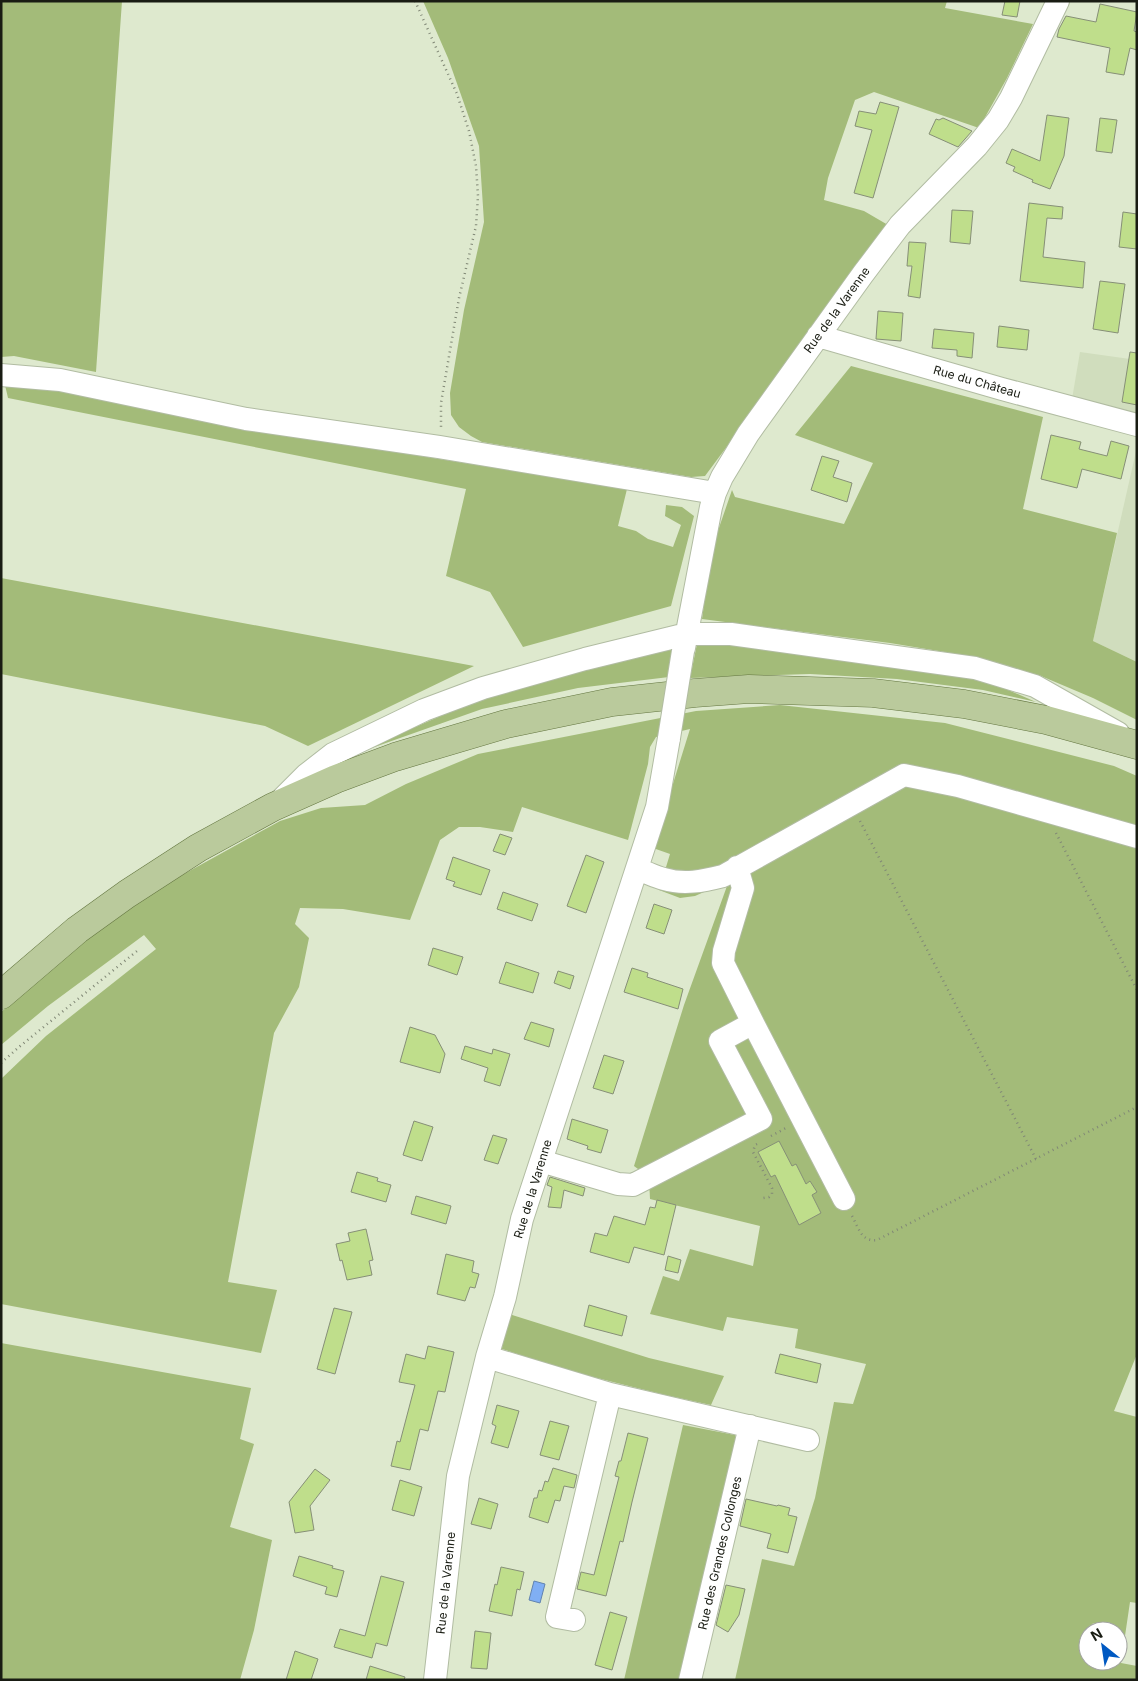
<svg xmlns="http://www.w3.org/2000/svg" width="1138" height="1681" font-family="Inter,sans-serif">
<rect width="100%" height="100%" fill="#dee9ce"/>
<path fill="#d0ddbd" d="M 1080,352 L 1137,360 L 1137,417 L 1072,399 Z
M 1137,447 L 1137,662 L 1093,641 Z"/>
<path fill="#a3bb79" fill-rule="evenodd" d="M 1,1 L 122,1 L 96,372 L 14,356 L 1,357 Z
M 423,1 L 947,1 L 945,8 L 1033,24 L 1007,78 L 979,128 L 874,92 L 855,100 L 828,178 L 824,200 L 864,211 L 888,225 L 800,348 L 705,476 L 691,477 L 482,442 L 471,436 L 459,427 L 451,415 L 450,393 L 464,310 L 484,222 L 479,146 L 448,58 Z
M 851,366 L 1043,417 L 1023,509 L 1117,533 L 1093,641 L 1137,662 L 1137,720 L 1093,698 L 1041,676 L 981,658 L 890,643 L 702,619 L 711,551 L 732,490 L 735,497 L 844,524 L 873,463 L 795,435 Z
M 5,385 L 58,389 L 297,436 L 627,489 L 618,526 L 636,531 L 648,539 L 673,547 L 681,525 L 665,516 L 666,505 L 682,507 L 694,516 L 671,606 L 523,647 L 490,592 L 446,576 L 466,489 L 8,398 Z
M 1,578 L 474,666 L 308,746 L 265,726 L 1,674 Z
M 698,639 L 983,679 L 1036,702 L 983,690 L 897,679 L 810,674 L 690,678 Z
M 675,645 L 669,677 L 578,688 L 482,709 L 352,755 L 463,706 L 647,649 Z
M 780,705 L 945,723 L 1114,766 L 1137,776 L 1137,1354 L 1114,1411 L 1137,1417 L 1137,1603 L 1130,1602 L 1121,1663 L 1137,1666 L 1137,1680 L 735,1680 L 762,1559 L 794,1566 L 815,1498 L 834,1402 L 853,1404 L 866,1364 L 795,1348 L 798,1329 L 727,1317 L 723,1331 L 650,1314 L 663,1276 L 679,1281 L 690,1249 L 753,1266 L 760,1226 L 650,1199 C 650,1183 647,1175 634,1166 L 684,1005 L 727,886 L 722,884 L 695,896 L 680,898 L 659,890 L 670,854 L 653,848 L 690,729 L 656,737 L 650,747 L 648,764 L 628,840 L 522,807 L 513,832 L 480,827 L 459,827 L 440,840 L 410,920 L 343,909 L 300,908 L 295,924 L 309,938 L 299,987 L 274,1033 L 228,1282 L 277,1290 L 261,1353 L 1,1304 L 1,1079 L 46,1036 L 156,949 L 144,935 L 48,1006 L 1,1045 L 1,1012 L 88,938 L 164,885 L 280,821 L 321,808 L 365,805 L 406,784 L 478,754 L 696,711 ZM 1088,1631 L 1118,1631 L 1118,1661 L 1088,1661 Z
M 509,1314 L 649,1358 L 724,1376 L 711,1405 L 665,1395 L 573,1372 L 502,1349 L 503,1337 Z
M 1,1343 L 251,1388 L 240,1439 L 254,1444 L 230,1527 L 272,1540 L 254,1630 L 240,1680 L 1,1680 Z
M 683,1425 L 735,1435 L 738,1448 L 681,1680 L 624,1680 Z"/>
<path fill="#80aff4" stroke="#6183b0" d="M 534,1581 L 545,1584 L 540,1603 L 529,1600 Z"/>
<path fill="#bfde8b" stroke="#868f77" d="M 1005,1 L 1020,1 L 1017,17 L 1002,15 Z
M 1100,4 L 1137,12 L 1134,31 L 1137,32 L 1137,50 L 1130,48 L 1124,75 L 1106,72 L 1110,48 L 1057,37 L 1059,29 L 1066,16 L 1096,22 Z
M 880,102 L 899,107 L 873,198 L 854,193 L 872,130 L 855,126 L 859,111 L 876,114 Z
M 1047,115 L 1069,118 L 1064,156 L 1050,189 L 1032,182 L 1033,180 L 1013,171 L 1015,167 L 1006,163 L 1012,149 L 1040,161 Z
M 943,118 L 972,131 L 958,147 L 929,134 L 936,119 L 939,120 Z
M 1100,118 L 1117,120 L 1112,153 L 1096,151 Z
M 1029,203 L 1063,207 L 1062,219 L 1047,218 L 1043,257 L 1085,262 L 1083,288 L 1020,281 Z
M 952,210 L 973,211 L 970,244 L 950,242 Z
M 1123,212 L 1137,214 L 1137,249 L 1119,247 Z
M 909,242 L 926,243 L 920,298 L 908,296 L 912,266 L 907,266 Z
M 1100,281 L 1125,284 L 1118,333 L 1093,329 Z
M 878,311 L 903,313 L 901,341 L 876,339 Z
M 999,326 L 1029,330 L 1027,350 L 997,347 Z
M 934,329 L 974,333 L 972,358 L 957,356 L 957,350 L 932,348 Z
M 1130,352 L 1137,353 L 1137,405 L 1122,402 Z
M 1051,435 L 1081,442 L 1079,449 L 1107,456 L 1111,441 L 1129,446 L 1121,479 L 1082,469 L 1077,488 L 1041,479 Z
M 822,456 L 839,461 L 833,477 L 852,483 L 847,502 L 811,490 Z
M 500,834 L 512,838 L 505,855 L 493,851 Z
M 586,855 L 604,862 L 586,913 L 567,906 Z
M 453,857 L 490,870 L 481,895 L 453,886 L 455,882 L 446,879 Z
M 503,892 L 538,904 L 532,921 L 497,909 Z
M 654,904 L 672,910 L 664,934 L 646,928 Z
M 433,948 L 463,957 L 457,975 L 428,965 Z
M 506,962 L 539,973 L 533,993 L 499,983 Z
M 632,968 L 648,973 L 647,977 L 683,989 L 678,1009 L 624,992 Z
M 558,971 L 574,976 L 570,989 L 554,983 Z
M 531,1022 L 554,1029 L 549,1047 L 524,1039 Z
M 410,1027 L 435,1035 L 445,1054 L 440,1073 L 400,1062 Z
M 465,1046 L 492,1054 L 493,1049 L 510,1054 L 500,1086 L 484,1081 L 488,1068 L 461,1059 Z
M 604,1055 L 624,1061 L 613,1094 L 593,1088 Z
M 572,1119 L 608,1130 L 601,1153 L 587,1149 L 588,1146 L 567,1139 Z
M 414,1121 L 433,1127 L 422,1161 L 403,1155 Z
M 493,1135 L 507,1139 L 498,1164 L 484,1160 Z
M 779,1141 L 792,1166 L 796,1164 L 806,1184 L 810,1181 L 817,1192 L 812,1195 L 821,1213 L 799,1225 L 775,1175 L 771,1177 L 758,1152 Z
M 357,1172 L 378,1178 L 377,1181 L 391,1185 L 386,1202 L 351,1192 Z
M 550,1177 L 585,1188 L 583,1196 L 564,1190 L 561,1208 L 548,1207 L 552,1187 L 547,1185 Z
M 416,1196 L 451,1206 L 446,1224 L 411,1214 Z
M 657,1200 L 676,1205 L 664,1255 L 634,1247 L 629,1263 L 590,1252 L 595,1233 L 607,1236 L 614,1216 L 645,1225 L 650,1207 L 655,1208 Z
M 366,1229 L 373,1260 L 369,1261 L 372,1275 L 347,1280 L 342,1260 L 340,1261 L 336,1244 L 350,1241 L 348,1233 Z
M 446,1254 L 474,1261 L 472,1272 L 479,1274 L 475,1288 L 470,1287 L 465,1301 L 437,1294 Z
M 668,1256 L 681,1260 L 678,1273 L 665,1270 Z
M 589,1305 L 627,1316 L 622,1336 L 584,1326 Z
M 334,1308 L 352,1312 L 335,1374 L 317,1369 Z
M 428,1346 L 454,1352 L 445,1392 L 438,1391 L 428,1431 L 420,1429 L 410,1470 L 391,1466 L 397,1441 L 400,1442 L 415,1385 L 399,1382 L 406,1354 L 425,1359 Z
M 780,1354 L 821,1364 L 817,1383 L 775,1373 Z
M 497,1405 L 519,1411 L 508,1448 L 491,1443 L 496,1426 L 492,1424 Z
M 550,1421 L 569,1426 L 559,1460 L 540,1455 Z
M 628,1433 L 648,1438 L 632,1502 L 623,1542 L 620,1541 L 606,1596 L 577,1589 L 581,1572 L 594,1575 L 619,1477 L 615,1476 L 619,1461 L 621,1461 Z
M 553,1468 L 577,1475 L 574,1488 L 564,1486 L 560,1501 L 555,1500 L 548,1523 L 529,1517 L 534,1498 L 537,1498 L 539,1490 L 542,1491 L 545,1481 L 548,1482 Z
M 315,1469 L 330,1480 L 310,1506 L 314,1530 L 295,1533 L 289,1502 Z
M 400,1480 L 422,1487 L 414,1516 L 392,1510 Z
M 479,1498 L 498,1504 L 491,1529 L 471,1524 Z
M 746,1499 L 777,1506 L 778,1505 L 790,1508 L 788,1515 L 797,1517 L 788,1553 L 767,1548 L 771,1534 L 740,1526 Z
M 299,1556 L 333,1566 L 332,1568 L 344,1571 L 337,1597 L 325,1594 L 327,1587 L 293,1576 Z
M 501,1567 L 524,1572 L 520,1590 L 517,1589 L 512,1616 L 489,1611 L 495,1584 L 497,1585 Z
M 381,1576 L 404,1582 L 387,1646 L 376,1643 L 372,1658 L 334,1647 L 340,1629 L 365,1636 Z
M 726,1585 L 745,1589 L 739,1615 L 728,1632 L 716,1625 Z
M 610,1612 L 627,1617 L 612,1670 L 595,1665 Z
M 475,1631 L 491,1633 L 487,1669 L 471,1668 Z
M 295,1651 L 318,1659 L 311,1680 L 286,1680 Z
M 370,1666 L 405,1677 L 404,1680 L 366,1680 Z"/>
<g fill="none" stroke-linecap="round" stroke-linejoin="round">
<defs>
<path id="minor" d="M 818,336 L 1002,389 L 1137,425
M 1,375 L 60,380 L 246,419 L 439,447 L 715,493
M 684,648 L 711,507 L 715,493 L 722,477 L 748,434 L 863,274 L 900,225 L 977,146 L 998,120 L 1011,98 L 1058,1
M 281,800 L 306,775 L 333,754 L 424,710 L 483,688 L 585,659 L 687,634 L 731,634 L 975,668 L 1035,686 L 1118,733
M 637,869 C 646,872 655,877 664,879 C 684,885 703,881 723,876 L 904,775 L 958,786 L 1137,837
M 753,1023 L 844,1199
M 541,1161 L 618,1184 L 633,1185 L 761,1119 L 720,1041 L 753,1023 L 723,963 L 724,951 L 743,888 L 737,867
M 487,1357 L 610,1394 L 808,1440
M 574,1620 L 557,1617 L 610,1394
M 435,1680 L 458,1476 L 487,1357 L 505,1297 L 522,1219 L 657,807 L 669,738
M 690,1680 L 750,1426"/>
<path id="major" d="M 1,995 L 77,930 L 127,894 L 198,848 L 273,807 L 336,779 L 395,757 L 506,724 L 612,702 L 695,693 L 749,689 L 873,693 L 964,704 L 1046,720 L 1137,745"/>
</defs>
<use href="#minor" stroke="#b1bca2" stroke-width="24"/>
<use href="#major" stroke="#647641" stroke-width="29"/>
<path stroke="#818876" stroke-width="2.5" stroke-dasharray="1 4" stroke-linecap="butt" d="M 415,1 L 457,94 L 469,131 L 476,166 L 478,196 L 476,226 L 459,298 L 441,403 L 441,429
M 860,821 L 1036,1159
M 1056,833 L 1137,990
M 1,1063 L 19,1047 L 137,951
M 771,1136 L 786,1128
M 757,1144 L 755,1145 L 753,1152 L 772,1188 L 772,1194 L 769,1197 L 763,1198
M 852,1216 C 859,1228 861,1242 877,1240 L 1137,1107"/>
<use href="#minor" stroke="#fff" stroke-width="22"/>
<use href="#major" stroke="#baca9c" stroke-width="28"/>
<defs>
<path id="minor-bridge" d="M 669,738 L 683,651"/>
</defs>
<use href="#minor-bridge" stroke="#b1bca2" stroke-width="24" stroke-linecap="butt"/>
<use href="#minor-bridge" stroke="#fff" stroke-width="22"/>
</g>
<g text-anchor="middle" stroke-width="4.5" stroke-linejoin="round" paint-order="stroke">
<g font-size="12" fill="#191c13" stroke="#fff">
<text transform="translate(837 310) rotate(-54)" y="4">Rue de la Varenne</text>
<text transform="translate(977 382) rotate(16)" y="4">Rue du Château</text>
<text transform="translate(533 1189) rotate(-73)" y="4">Rue de la Varenne</text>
<text transform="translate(720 1553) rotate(-77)" y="4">Rue des Grandes Collonges</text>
<text transform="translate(446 1583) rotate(-84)" y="4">Rue de la Varenne</text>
</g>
</g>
<rect width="1138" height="1681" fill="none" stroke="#191c13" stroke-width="5"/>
<g transform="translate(1103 1646) rotate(330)"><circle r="24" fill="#ffffff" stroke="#a3a4a1"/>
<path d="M0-4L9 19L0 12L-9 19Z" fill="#0059c2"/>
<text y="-8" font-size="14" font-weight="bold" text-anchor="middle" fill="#191c13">N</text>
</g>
</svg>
